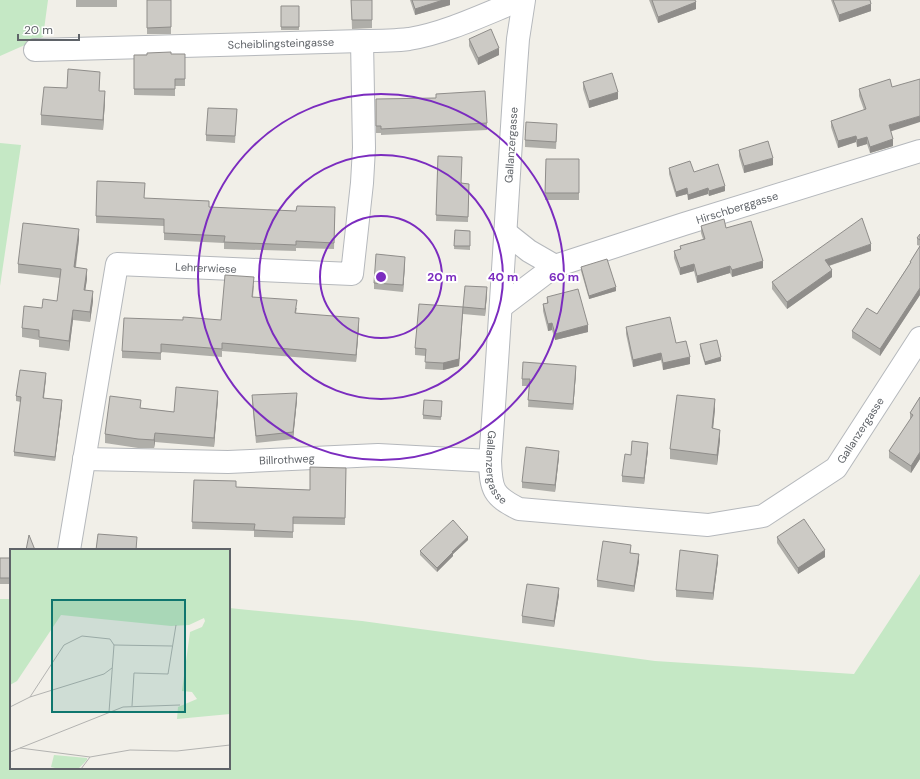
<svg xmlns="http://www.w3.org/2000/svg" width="920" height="779" font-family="'DM Sans',sans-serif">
<rect width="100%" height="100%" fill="#f1efe8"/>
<path fill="#c5e8c5" d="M 0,0 L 48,0 L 43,37 L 0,56 Z
M 0,143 L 21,145 L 0,286 Z
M 920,574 L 920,779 L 0,779 L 0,599 L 11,599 L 11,768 L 229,768 L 229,608 L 362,621 L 655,661 L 854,674 Z"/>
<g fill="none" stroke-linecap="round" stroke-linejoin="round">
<defs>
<g id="minor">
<path id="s1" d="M 524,0 L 518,39 L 516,66 C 507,198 500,330 490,461 C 491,490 493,496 519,509 L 708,525 L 763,516 L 836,468 L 920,338"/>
<path id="s2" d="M 35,50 L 362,41 C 377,41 393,41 409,39 C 446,33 485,14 520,0"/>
<path d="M 505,232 L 529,251 L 555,266"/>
<path id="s3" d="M 501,307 L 555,266 L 684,224 L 920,151"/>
<path id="s4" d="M 84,459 L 228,462 L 378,455 L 490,461"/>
<path id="s5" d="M 69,550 L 117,264 L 352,274 L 362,183 L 364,148 L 362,41"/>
</g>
</defs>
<use href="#minor" stroke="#b5b8bc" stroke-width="24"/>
<use href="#minor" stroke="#fff" stroke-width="22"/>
</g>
<path fill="#afaea9" d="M 76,0 L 117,0 L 117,7 L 76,7 Z
M 147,0 L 171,0 L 171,34 L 147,34 Z
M 351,0 L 372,0 L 372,28 L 352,29 Z
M 410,0 L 450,0 L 450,5 L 415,15 Z
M 649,0 L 695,0 L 696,9 L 658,23 Z
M 831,0 L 870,0 L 871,11 L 839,22 Z
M 281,6 L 299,6 L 299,30 L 281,30 Z
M 469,39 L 499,55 L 478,65 L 469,46 Z
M 171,54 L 185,54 L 185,86 L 175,86 L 175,96 L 134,95 L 134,55 Z
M 100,81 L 99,91 L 105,101 L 103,130 L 41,125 L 41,115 L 67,88 Z
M 583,82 L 618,99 L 589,108 L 583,89 Z
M 859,89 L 891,132 L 893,146 L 870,153 L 867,144 L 857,147 L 856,142 L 838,148 L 831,127 L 831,121 L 864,110 L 859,96 Z
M 376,99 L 487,123 L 487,130 L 381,135 L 381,133 L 376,133 Z
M 237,109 L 235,143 L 206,141 L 206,135 Z
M 557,131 L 556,149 L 525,147 L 525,140 Z
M 739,150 L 773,165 L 744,173 L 739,156 Z
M 438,156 L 462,183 L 469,184 L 468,222 L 436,221 Z
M 546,159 L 579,159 L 579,200 L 545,200 Z
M 669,168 L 694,172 L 725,191 L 709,196 L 708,194 L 688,200 L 687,194 L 676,197 L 669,174 Z
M 144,198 L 209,207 L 335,214 L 334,249 L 296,248 L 296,251 L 224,249 L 224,243 L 164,240 L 164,226 L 96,223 L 96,216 Z
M 701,226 L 726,228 L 763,268 L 732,277 L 730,273 L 697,283 L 694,271 L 680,275 L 674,258 L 674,251 L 680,249 L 680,246 L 703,239 L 701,233 Z
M 455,230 L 470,231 L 470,250 L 454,249 Z
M 920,234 L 920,295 L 880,356 L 852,338 L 852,331 L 877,314 L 910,263 L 910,262 L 920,246 L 917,245 L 917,238 Z
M 79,239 L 76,267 L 87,279 L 85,290 L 93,301 L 90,322 L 73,320 L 69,351 L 39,347 L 39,340 L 22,337 L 22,328 L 42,308 L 57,301 L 60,278 L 18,273 L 18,264 Z
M 871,251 L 829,266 L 832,277 L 787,309 L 772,289 L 772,282 Z
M 405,264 L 403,292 L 374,289 L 374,283 Z
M 581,267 L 616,291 L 589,299 L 581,271 Z
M 254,285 L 253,297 L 297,308 L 296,313 L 359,326 L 356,362 L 222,351 L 222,357 L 161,352 L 161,360 L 122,358 L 122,351 L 183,320 L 221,320 Z
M 487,294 L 485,316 L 463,314 L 459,366 L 443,370 L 425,369 L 426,356 L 415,355 L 415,348 L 463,307 Z
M 547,297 L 588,332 L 555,340 L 552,330 L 548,331 L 543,311 L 543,304 L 547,303 Z
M 626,327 L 676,343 L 690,364 L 663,370 L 661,360 L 633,367 L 626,334 Z
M 700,344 L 721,361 L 705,365 L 700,348 Z
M 576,373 L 573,410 L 528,407 L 529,386 L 522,386 L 522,379 Z
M 46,378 L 44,398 L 62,405 L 55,461 L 14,456 L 14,452 L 21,402 L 16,401 L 16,396 Z
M 252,395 L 297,400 L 293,439 L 256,443 L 252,402 Z
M 920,397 L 920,459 L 911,473 L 889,458 L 889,451 L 910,420 L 910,413 Z
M 218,399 L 214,447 L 155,442 L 154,448 L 138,448 L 105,443 L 105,434 L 141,408 L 174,412 Z
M 442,401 L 441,420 L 423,419 L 423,415 Z
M 715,409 L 713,429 L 720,440 L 717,465 L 670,459 L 670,449 Z
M 648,450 L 644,484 L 622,482 L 622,476 L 631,455 Z
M 559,457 L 555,492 L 522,488 L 522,482 Z
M 346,468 L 345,525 L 293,524 L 293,538 L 254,537 L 254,531 L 192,529 L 194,480 L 236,487 L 310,490 Z
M 777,537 L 825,557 L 798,574 L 777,543 Z
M 468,540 L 453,554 L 453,556 L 437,572 L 420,555 L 420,551 Z
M 631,553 L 639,561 L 634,592 L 597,587 L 597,580 Z
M 0,558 L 11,558 L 11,598 L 10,599 L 11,584 L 0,584 Z
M 718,561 L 713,600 L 676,597 L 676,590 Z
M 559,595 L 554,627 L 522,623 L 522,616 Z"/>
<path fill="#8f8d8a" d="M 443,0 L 450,0 L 450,5 L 415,15 L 415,9 Z
M 696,2 L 696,9 L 658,23 L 658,17 Z
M 871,4 L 871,11 L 839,22 L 839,15 Z
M 499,48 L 499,55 L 478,65 L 478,58 Z
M 105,91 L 105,101 L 103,130 L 103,120 Z
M 618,92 L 618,99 L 589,108 L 589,101 Z
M 920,116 L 920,122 L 889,132 L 889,125 Z
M 856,136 L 856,142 L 838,148 L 838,141 Z
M 867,137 L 867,144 L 857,147 L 857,140 Z
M 893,139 L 893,146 L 870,153 L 870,147 Z
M 773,158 L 773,165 L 744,173 L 744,166 Z
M 725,186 L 725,191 L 709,196 L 709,191 Z
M 687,188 L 687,194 L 676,197 L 676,192 Z
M 708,188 L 708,194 L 688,200 L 688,195 Z
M 79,229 L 79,239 L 74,277 L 74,267 Z
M 871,244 L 871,251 L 825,267 L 825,260 Z
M 405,257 L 405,264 L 403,292 L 403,285 Z
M 763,261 L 763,268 L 732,277 L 732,270 Z
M 694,264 L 694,271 L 680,275 L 680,268 Z
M 730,266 L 730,273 L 697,283 L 697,276 Z
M 87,269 L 87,279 L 84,299 L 84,290 Z
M 832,270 L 832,277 L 787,309 L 787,302 Z
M 487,287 L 487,294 L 485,316 L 485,309 Z
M 616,287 L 616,291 L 589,299 L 589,296 Z
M 920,288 L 920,295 L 880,356 L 880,349 Z
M 93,291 L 93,301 L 90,322 L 90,312 Z
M 463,307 L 459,366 L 443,370 L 443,363 Z
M 73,310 L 73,320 L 69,351 L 69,341 Z
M 359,318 L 359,326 L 356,362 L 356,355 Z
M 552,323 L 552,330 L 548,331 L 548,324 Z
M 588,325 L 588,332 L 555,340 L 555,334 Z
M 661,353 L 661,360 L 633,367 L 633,360 Z
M 690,357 L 690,364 L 663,370 L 663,363 Z
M 721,357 L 721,361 L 705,365 L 705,362 Z
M 576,366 L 576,373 L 573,410 L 573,404 Z
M 46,373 L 46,378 L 43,402 L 43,398 Z
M 218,391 L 218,399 L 214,447 L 214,438 Z
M 297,393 L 297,400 L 293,439 L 293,432 Z
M 715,399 L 715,409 L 712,438 L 712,428 Z
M 62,400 L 62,405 L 55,461 L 55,457 Z
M 720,430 L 720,440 L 717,465 L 717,455 Z
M 155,433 L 155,442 L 154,448 L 154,440 Z
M 648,443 L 648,450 L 644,484 L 644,478 Z
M 559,451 L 559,457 L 555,492 L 555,485 Z
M 920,452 L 920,459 L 911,473 L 911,466 Z
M 468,537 L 468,540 L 453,554 L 453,556 L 437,572 L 437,568 L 452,552 Z
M 825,550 L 825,557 L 798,574 L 798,568 Z
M 639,554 L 639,561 L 634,592 L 634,586 Z
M 718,555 L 718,561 L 713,600 L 713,593 Z
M 559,588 L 559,595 L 554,627 L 554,621 Z"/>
<path fill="#cccac5" stroke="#8f8d8a" d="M 147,0 L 171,0 L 171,27 L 147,28 Z
M 351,0 L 372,0 L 372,20 L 352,20 Z
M 412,0 L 443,0 L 415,9 Z
M 652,0 L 695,0 L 696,2 L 658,17 Z
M 833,0 L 870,0 L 871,4 L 839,15 Z
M 281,6 L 299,6 L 299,27 L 281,27 Z
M 491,29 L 499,48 L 478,58 L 469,39 Z
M 171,52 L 171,54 L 185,54 L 185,79 L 175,79 L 175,89 L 134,89 L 134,55 L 147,55 L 147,53 Z
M 68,69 L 100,72 L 99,91 L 105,91 L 103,120 L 41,115 L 44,87 L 67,88 Z
M 612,73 L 618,92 L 589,101 L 583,82 Z
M 890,79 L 892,87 L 920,79 L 920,116 L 889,125 L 893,139 L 870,147 L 867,137 L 857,140 L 856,136 L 838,141 L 831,121 L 866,109 L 859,89 Z
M 485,91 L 487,123 L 381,129 L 381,126 L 376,126 L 376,99 L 436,98 L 436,94 Z
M 208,108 L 237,109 L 235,136 L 206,135 Z
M 526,122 L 557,124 L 556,142 L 525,140 Z
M 768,141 L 773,158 L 744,166 L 739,150 Z
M 438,156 L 462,157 L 461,183 L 469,184 L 468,217 L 436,215 Z
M 546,159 L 579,159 L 579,193 L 545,193 Z
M 690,161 L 694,172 L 718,164 L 725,186 L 709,191 L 708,188 L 688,195 L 687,188 L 676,192 L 669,168 Z
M 97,181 L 145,183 L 144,198 L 209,201 L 209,207 L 296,211 L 297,206 L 335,207 L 334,243 L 296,241 L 296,245 L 224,242 L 225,236 L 164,233 L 164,219 L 96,216 Z
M 862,218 L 871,244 L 825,260 L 832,270 L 787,302 L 772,282 Z
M 724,219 L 726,228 L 751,221 L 763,261 L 732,270 L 730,266 L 697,276 L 694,264 L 680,268 L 674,251 L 681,249 L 680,246 L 705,239 L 701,226 Z
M 23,223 L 79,229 L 74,267 L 87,269 L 84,290 L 93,291 L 90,312 L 73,310 L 69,341 L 39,337 L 39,330 L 22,328 L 24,306 L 42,308 L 43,299 L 57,301 L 61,269 L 18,264 Z
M 455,230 L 470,231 L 470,246 L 454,246 Z
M 920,234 L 920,240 L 917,238 Z
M 920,246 L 920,288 L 880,349 L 852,331 L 867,308 L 877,314 L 911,262 L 910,262 Z
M 376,254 L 405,257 L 403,285 L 374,283 Z
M 607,259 L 616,287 L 589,296 L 581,267 Z
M 225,275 L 254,277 L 252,297 L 297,300 L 295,313 L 359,318 L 356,355 L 222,343 L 222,349 L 161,344 L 161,353 L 122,351 L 124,318 L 183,320 L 183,317 L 221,320 Z
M 465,286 L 487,287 L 485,309 L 463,307 Z
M 578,289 L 588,325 L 555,334 L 552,323 L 548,324 L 543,304 L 548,303 L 547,297 Z
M 419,304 L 463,307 L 459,359 L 443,363 L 425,362 L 426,349 L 415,348 Z
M 670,317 L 676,343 L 686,341 L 690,357 L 663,363 L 661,353 L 633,360 L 626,327 Z
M 717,340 L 721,357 L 705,362 L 700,344 Z
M 523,362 L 576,366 L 573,404 L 528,400 L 530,379 L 522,379 Z
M 20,370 L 46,373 L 43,398 L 62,400 L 55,457 L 14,452 L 21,397 L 16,396 Z
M 176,387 L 218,391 L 214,438 L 155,433 L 154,440 L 138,439 L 105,434 L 110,396 L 141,400 L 140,408 L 174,412 Z
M 297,393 L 293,432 L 256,436 L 252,395 Z
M 677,395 L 715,399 L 712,428 L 720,430 L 717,455 L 670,449 Z
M 920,397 L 920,452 L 911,466 L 889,451 L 913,415 L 910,413 Z
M 424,400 L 442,401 L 441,417 L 423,415 Z
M 632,441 L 648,443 L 644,478 L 622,476 L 625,454 L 631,455 Z
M 526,447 L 559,451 L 555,485 L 522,482 Z
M 310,467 L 346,468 L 345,518 L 293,517 L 293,532 L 254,530 L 255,524 L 192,522 L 194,480 L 236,481 L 236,487 L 310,490 Z
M 804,519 L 825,550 L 798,568 L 777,537 Z
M 453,520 L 468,537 L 452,552 L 453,552 L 437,568 L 420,551 Z
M 98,534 L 137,537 L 136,550 L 96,550 Z
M 29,535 L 35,550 L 26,550 Z
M 603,541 L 631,545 L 630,553 L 639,554 L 634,586 L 597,580 Z
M 680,550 L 718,555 L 713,593 L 676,590 Z
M 0,558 L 11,558 L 11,578 L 0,578 Z
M 11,580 L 11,592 L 10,592 Z
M 527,584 L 559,588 L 554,621 L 522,616 Z"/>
<g fill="none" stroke="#7b2cbf" stroke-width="2">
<circle cx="381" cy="277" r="61"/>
<circle cx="381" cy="277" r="122"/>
<circle cx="381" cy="277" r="183"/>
</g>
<g text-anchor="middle" stroke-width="4" stroke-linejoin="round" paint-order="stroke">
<g font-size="11" fill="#5f6368" stroke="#fff">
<text dy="4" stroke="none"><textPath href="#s2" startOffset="246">Scheiblingsteingasse</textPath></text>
<text transform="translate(511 145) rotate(-86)" y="4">Gallanzergasse</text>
<text dy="4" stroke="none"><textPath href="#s3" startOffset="259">Hirschberggasse</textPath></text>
<text dy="4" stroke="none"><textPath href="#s5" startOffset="379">Lehrerwiese</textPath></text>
<text dy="4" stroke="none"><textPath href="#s1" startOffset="901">Gallanzergasse</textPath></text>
<text dy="4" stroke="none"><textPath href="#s4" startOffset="203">Billrothweg</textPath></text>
<text dy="4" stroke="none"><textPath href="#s1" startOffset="470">Gallanzergasse</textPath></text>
</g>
</g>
<g transform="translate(10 549)">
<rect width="220" height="220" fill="#f1efe8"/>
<path d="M 0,0 L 220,0 L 220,165 L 167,170 L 168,158 L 187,150 L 182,143 L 172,142 L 180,83 L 192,78 L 195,72 L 194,69 L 179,76 L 161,77 L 51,66 L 7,132 L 0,136 ZM 44,206 L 77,209 L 77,211 L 68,220 L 49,220 L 41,218 Z" fill="#c5e8c5"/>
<path fill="none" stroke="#b3b3b1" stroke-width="1" d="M 104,96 L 162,97M 20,148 L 54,96 L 72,87 L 100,90 L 104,96 L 99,163M 122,157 L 124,124 L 158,125 L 166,76M 0,158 L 20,148 L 94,125 L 102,119M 10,199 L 80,208 L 120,201 L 167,202 L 220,196M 0,203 L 113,158 L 170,156M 71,220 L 80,208"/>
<path fill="#0f766e" fill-opacity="0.15" stroke="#0f766e" stroke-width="2" d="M 42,51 L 175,51 L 175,163 L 42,163 Z"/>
<rect width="220" height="220" fill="none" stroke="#5f6368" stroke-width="2"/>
</g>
<circle cx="381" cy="277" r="6" fill="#7b2cbf" stroke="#fff" stroke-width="2"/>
<g font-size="12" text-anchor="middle" font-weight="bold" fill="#7b2cbf" stroke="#fff" stroke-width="4" stroke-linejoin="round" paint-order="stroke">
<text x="442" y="281">20 m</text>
<text x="503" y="281">40 m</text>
<text x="564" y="281">60 m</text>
</g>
<path d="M18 34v6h61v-6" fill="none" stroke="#5f6368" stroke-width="2"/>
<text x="24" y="34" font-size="12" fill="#5f6368" stroke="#ffffff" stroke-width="3" paint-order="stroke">20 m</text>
</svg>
